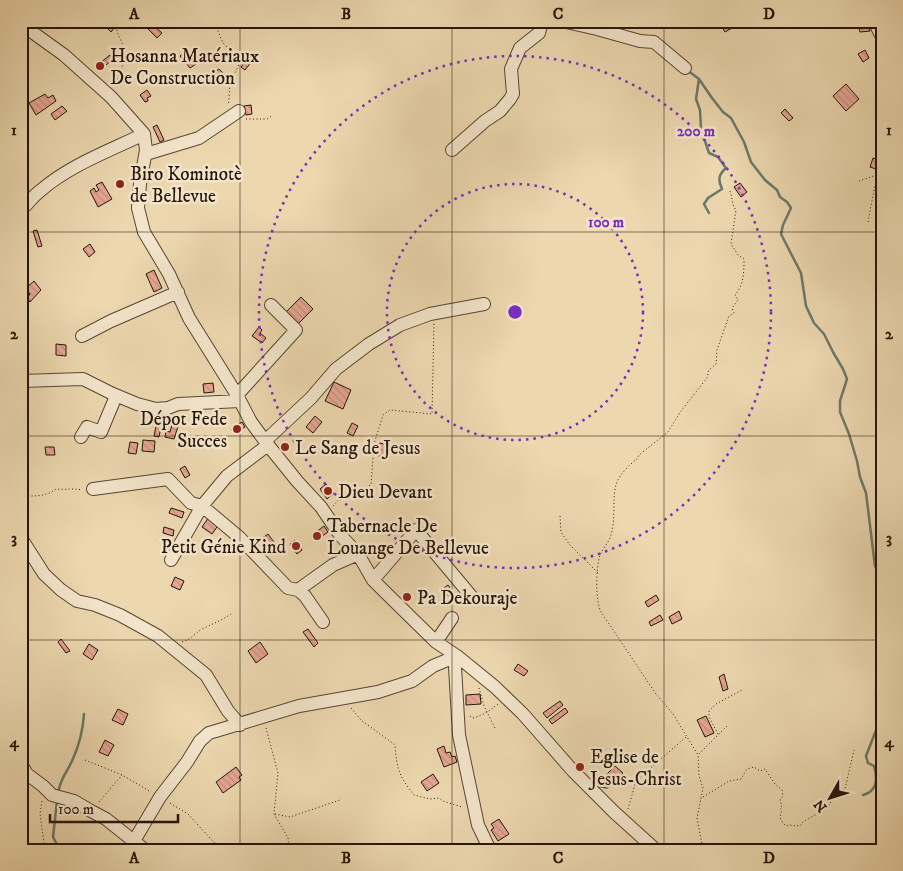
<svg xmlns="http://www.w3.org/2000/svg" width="903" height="871" font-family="'IM FELL DW Pica',serif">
<defs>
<pattern id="building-back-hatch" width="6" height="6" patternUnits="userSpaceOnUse" patternTransform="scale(1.25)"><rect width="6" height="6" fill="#e6a794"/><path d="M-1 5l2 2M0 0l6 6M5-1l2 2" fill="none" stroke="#c58f7e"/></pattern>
</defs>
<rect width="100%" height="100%" fill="#ecd7af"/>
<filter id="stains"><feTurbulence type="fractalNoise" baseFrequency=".004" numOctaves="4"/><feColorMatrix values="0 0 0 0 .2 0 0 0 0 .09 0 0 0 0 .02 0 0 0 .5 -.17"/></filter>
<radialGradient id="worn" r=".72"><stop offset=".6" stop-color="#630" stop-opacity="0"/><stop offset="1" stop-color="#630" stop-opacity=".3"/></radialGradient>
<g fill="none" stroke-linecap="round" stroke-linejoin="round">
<path stroke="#6b7868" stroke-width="2.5" d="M 687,70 L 699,79 L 712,98 L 723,112 L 731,118 L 744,142 L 751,162 L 765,180 L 777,190 L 780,197 L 787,202 L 791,208 L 783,225 L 781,234 L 801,273 L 806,306 L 814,323 L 824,334 L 833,352 L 843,369 L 847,379 L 840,401 L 840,412 L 849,434 L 857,461 L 860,477 L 866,493 L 875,566 L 882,580
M 699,79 L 696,99 L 700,110 L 701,129 L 709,153 L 718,157 L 726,168 C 718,175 718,180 722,189 L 708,198 L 704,204 L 709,213
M 58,793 C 61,777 66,774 72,761 C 79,746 83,730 84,714
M 863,795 C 877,791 878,780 874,766 L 868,763 L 866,756 L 882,715 L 876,695 L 877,686 L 880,678 L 882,656
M 57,801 L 53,837 L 60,850"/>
</g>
<path fill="url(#building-back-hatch)" stroke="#251509" d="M 100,21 L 109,21 L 115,27 L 111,32 Z
M 731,21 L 734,27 L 725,32 L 719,22 Z
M 869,22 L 870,31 L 860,32 L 858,24 Z
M 152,24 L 162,33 L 157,38 L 148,29 Z
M 865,50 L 869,58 L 863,62 L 858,54 Z
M 186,51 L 196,64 L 190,68 L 180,56 Z
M 251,54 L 255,57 L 245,70 L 241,67 Z
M 110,55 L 113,59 L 99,71 L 95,67 Z
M 219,69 L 224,74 L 215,81 L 210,75 Z
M 846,84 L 859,99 L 846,111 L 833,96 Z
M 147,90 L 151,96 L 147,98 L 148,101 L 145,102 L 140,95 Z
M 45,94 L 48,98 L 53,95 L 56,101 L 36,115 L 29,103 Z
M 251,105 L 252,114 L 246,115 L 244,106 Z
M 62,106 L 67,111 L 55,120 L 51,114 Z
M 785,109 L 793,118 L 789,121 L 781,113 Z
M 157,125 L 164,140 L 160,142 L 153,127 Z
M 873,158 L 882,161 L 879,170 L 870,167 Z
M 102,182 L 112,199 L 98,207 L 90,191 L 94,188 L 96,192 L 99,190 L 96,185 Z
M 740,183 L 747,192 L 741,197 L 734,187 Z
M 37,230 L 42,246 L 38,247 L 33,231 Z
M 90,244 L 95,252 L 89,257 L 83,249 Z
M 154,270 L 162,288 L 154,292 L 146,274 Z
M 34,281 L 41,290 L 30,302 L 27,298 L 30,294 L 25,289 Z
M 301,297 L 313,309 L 297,325 L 285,313 Z
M 259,327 L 262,330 L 260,333 L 266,338 L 262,343 L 252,336 Z
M 56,344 L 66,345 L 66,356 L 56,355 Z
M 334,382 L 351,390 L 343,409 L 325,401 Z
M 213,383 L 214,392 L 204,393 L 203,384 Z
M 315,416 L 322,422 L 313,433 L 306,427 Z
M 157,421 L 162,422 L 159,437 L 154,436 Z
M 173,421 L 179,423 L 174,439 L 165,437 L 166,431 L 170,432 Z
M 242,422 L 245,427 L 234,433 L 231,429 Z
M 352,423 L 358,426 L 353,436 L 347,433 Z
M 143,440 L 155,441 L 154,452 L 142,451 Z
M 130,442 L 138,443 L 136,454 L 128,453 Z
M 380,443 L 390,446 L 386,458 L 376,455 Z
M 45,447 L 54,447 L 55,455 L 46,455 Z
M 185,466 L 190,475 L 185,478 L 180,469 Z
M 326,484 L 334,493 L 327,499 L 320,489 Z
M 171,508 L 184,512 L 182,518 L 169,513 Z
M 209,517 L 219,524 L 212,534 L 202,527 Z
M 324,526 L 328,532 L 315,541 L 311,536 Z
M 164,527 L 174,530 L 173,536 L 163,533 Z
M 268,534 L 274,542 L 267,547 L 261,539 Z
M 295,540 L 302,550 L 297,554 L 290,544 Z
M 175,577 L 184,581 L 180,590 L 171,586 Z
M 448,585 L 453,593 L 448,596 L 445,592 L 443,593 L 441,590 Z
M 656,595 L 659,600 L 648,607 L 645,602 Z
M 679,611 L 682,619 L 672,624 L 669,617 Z
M 660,615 L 663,620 L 651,626 L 649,622 Z
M 308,629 L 318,643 L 314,647 L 303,632 Z
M 61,639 L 70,651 L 66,653 L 58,642 Z
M 260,642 L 268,654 L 256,663 L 248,651 Z
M 89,644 L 98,650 L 92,660 L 83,654 Z
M 518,664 L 528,671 L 524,676 L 514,670 Z
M 724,674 L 728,689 L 723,691 L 719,677 Z
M 480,694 L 481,704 L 466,705 L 466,695 Z
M 560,701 L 563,705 L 547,718 L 543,713 Z
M 565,708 L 568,712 L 552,724 L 549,720 Z
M 118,709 L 128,714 L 123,725 L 112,720 Z
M 706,716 L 714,733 L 705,737 L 697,720 Z
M 105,740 L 114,745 L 108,756 L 99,752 Z
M 444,746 L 446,753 L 450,752 L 452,757 L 455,756 L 457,762 L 444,767 L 437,749 Z
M 615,766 L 623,773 L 615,781 L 607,774 Z
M 236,767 L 242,775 L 239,777 L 241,780 L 223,793 L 216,782 Z
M 433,774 L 439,783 L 427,791 L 421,782 Z
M 597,781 L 609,782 L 608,788 L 596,787 Z
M 499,819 L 509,834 L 498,841 L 491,830 L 494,828 L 491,824 Z"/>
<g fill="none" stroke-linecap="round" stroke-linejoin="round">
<defs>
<path id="minor" d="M 562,21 L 597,29 L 640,41 L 654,42 L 685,68
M 874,21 L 882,37
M 21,24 L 64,55 L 111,97 L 144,134 L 146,150 L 140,184 L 138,208 L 144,232 L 169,274 L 189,318 L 237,395 L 251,422 L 268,445 L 297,481 L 321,507 L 340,535 L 358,554 L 373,580 L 384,591 L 436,642 L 457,656 L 495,687 L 523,714 L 573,771 L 614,812 L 656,850
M 452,150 L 485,121 L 500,111 L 510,99 L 513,94 L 511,69 L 520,48 L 539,33 L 542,21
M 146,154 L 199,138 L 239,111
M 21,210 C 28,204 33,196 40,191 C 70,165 109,151 144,134
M 82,336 L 111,321 L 178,292
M 21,381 L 83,379 L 113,394 L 137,404 L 156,409 L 168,408 L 178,404 L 240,401
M 237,395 L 296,330 L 271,305
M 81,437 L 87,427 L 101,432 L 116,396
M 265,441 L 311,398 L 336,369 L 369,344 L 400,325 L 430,314 L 484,304
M 93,489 L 168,479 L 191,503 L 202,506 L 239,537 L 288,588 L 298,590 L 333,565 L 358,554
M 21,538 L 44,574 L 61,590 L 77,601 L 95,605 L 120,615 L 158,636 L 206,675 L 228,711 L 240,725
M 171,560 L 202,506 L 227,476 L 268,445
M 373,580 L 416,530 L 472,597
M 298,590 L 305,596 L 323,622
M 436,642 L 452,618
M 457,656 L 455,667 L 459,735 L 478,825 L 490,850
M 21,764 L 27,774 L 43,786 L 52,795 L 74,801 L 91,811 L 106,819 L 145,850
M 134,841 L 160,797 L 187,762 L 200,741 L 209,733 L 299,706 L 378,692 L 412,681 L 433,666 L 457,656"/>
</defs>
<use href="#minor" stroke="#574632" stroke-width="14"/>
<path stroke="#251509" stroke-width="1" stroke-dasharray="1 2.5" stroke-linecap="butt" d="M 214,21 L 223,43 L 239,59 C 240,68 233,74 231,82 C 228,90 230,98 228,105
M 115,86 L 127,54 L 117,32 L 117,21
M 246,119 L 267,119 L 272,116
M 859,181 L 882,173
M 868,222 L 875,185
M 21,496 C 34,496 46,497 56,489 C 65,490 73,488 82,490
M 333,506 L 339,499 L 371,485 L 374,444 L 383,415 L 390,410 L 432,414 L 434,323
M 560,516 L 561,532 L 569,544 L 598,573
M 182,642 C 192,639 194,634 202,629 C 212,624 221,621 231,614
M 479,688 L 484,706 L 495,728
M 351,708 L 361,720 L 395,745 C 397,770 399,776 414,795 L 430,799 L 439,798 L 443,801 L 462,807
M 470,716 L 473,718 C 484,715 489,711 498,704
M 266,728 L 278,773 L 274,814 L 288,838 L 289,850
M 718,734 L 709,717 L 709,711 L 716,704 L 742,690
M 699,754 L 727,726
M 85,760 L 122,775 L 151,792
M 703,797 L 729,781 L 741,779 L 747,769 L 754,767 L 760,771 L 765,769 L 775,784 L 782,790 L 783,796 L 780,800 L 782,806 L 780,808 L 782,810 C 779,818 780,820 786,826 L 790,825 L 800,826 L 803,822 L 827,808 L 835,796 L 845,789 L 854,750
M 42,801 L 40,814 L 45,850
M 99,802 L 122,775
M 170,803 L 188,814 L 221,850
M 628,809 L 636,781 L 686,737
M 275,814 L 290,817 L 340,800
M 289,846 L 302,850
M 703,850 L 697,818 L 703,788 L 699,776 L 698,755 L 673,714 L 656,694 L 601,612 C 595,600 596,567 600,555 C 603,548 609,542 611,535 C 616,519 612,499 616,485 C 618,476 630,464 637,459 L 639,455 L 668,432 L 681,411 L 707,378 L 709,370 L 716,364 L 717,350 L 729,316 L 734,313 L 732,308 L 738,300 L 735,295 C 744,285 744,272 744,259 L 738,255 L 731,244 L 736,210 C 731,204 733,196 729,189"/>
<use href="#minor" stroke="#f3e5cb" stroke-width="12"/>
</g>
<path fill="none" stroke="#251509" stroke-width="1" stroke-opacity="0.55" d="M 240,21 L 240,850M 452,21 L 452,850M 664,21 L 664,850M 21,232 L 882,232M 21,436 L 882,436M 21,640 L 882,640"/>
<g fill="none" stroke="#7b2cbf" stroke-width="2.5" stroke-dasharray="2.5 5">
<circle cx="515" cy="312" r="128"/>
<circle cx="515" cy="312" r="256"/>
</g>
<g fill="#8f2418" stroke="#f3e5cb" stroke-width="2">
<circle cx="100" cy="66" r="5"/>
<circle cx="120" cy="184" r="5"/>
<circle cx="237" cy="429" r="5"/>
<circle cx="285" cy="447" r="5"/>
<circle cx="328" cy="491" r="5"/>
<circle cx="317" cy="536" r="5"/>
<circle cx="296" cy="546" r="5"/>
<circle cx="407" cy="597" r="5"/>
<circle cx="580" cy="767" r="5"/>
</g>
<g text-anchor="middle" stroke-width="5" stroke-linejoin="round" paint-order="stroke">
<g font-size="19" fill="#251509" stroke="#f3e5cb" text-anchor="start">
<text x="110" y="62">Hosanna Matériaux<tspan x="110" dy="22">De Construction</tspan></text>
<text x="130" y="180">Biro Kominotè<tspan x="130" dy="22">de Bellevue</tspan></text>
<text x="227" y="425" text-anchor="end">Dépot Fede<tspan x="227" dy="22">Succes</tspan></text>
<text x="295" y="454">Le Sang de Jesus</text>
<text x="338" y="498">Dieu Devant</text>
<text x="327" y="532">Tabernacle De<tspan x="327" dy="22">Louange De Bellevue</tspan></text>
<text x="286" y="553" text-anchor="end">Petit Génie Kind</text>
<text x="417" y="604">Pa Dekouraje</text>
<text x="590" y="763">Eglise de<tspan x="590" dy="22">Jesus-Christ</tspan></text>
</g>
</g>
<circle cx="515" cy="312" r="8" fill="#7b2cbf" stroke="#f3e5cb" stroke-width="2.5"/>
<g font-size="15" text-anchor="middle" font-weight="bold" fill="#7b2cbf" stroke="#f3e5cb" stroke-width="5" stroke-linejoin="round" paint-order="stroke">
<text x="696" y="136">200 m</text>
<text x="606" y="227">100 m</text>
</g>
<rect width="903" height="871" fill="none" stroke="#ecd7af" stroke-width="55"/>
<g transform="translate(830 798) rotate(231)" stroke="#f3e5cb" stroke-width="4" paint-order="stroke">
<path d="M0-4L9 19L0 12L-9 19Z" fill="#251509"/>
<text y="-8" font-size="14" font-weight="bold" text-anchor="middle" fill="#251509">N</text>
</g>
<path d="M50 814v8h128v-8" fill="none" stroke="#251509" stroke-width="2.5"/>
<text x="58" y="814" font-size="15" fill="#251509" stroke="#f3e5cb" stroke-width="4" paint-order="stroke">100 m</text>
<rect x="28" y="28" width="848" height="816" fill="none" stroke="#251509" stroke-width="2"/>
<g font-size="16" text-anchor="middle" font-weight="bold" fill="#251509">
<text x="134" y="19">A</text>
<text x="346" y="19">B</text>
<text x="558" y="19">C</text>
<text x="769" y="19">D</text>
<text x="14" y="135">1</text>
<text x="889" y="135">1</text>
<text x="14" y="339">2</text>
<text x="889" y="339">2</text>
<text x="14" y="543">3</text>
<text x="889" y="543">3</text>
<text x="14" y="747">4</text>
<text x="889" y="747">4</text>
<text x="134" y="863">A</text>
<text x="346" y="863">B</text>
<text x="558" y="863">C</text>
<text x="769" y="863">D</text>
</g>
<rect width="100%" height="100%" filter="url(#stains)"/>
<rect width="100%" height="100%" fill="url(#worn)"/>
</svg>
